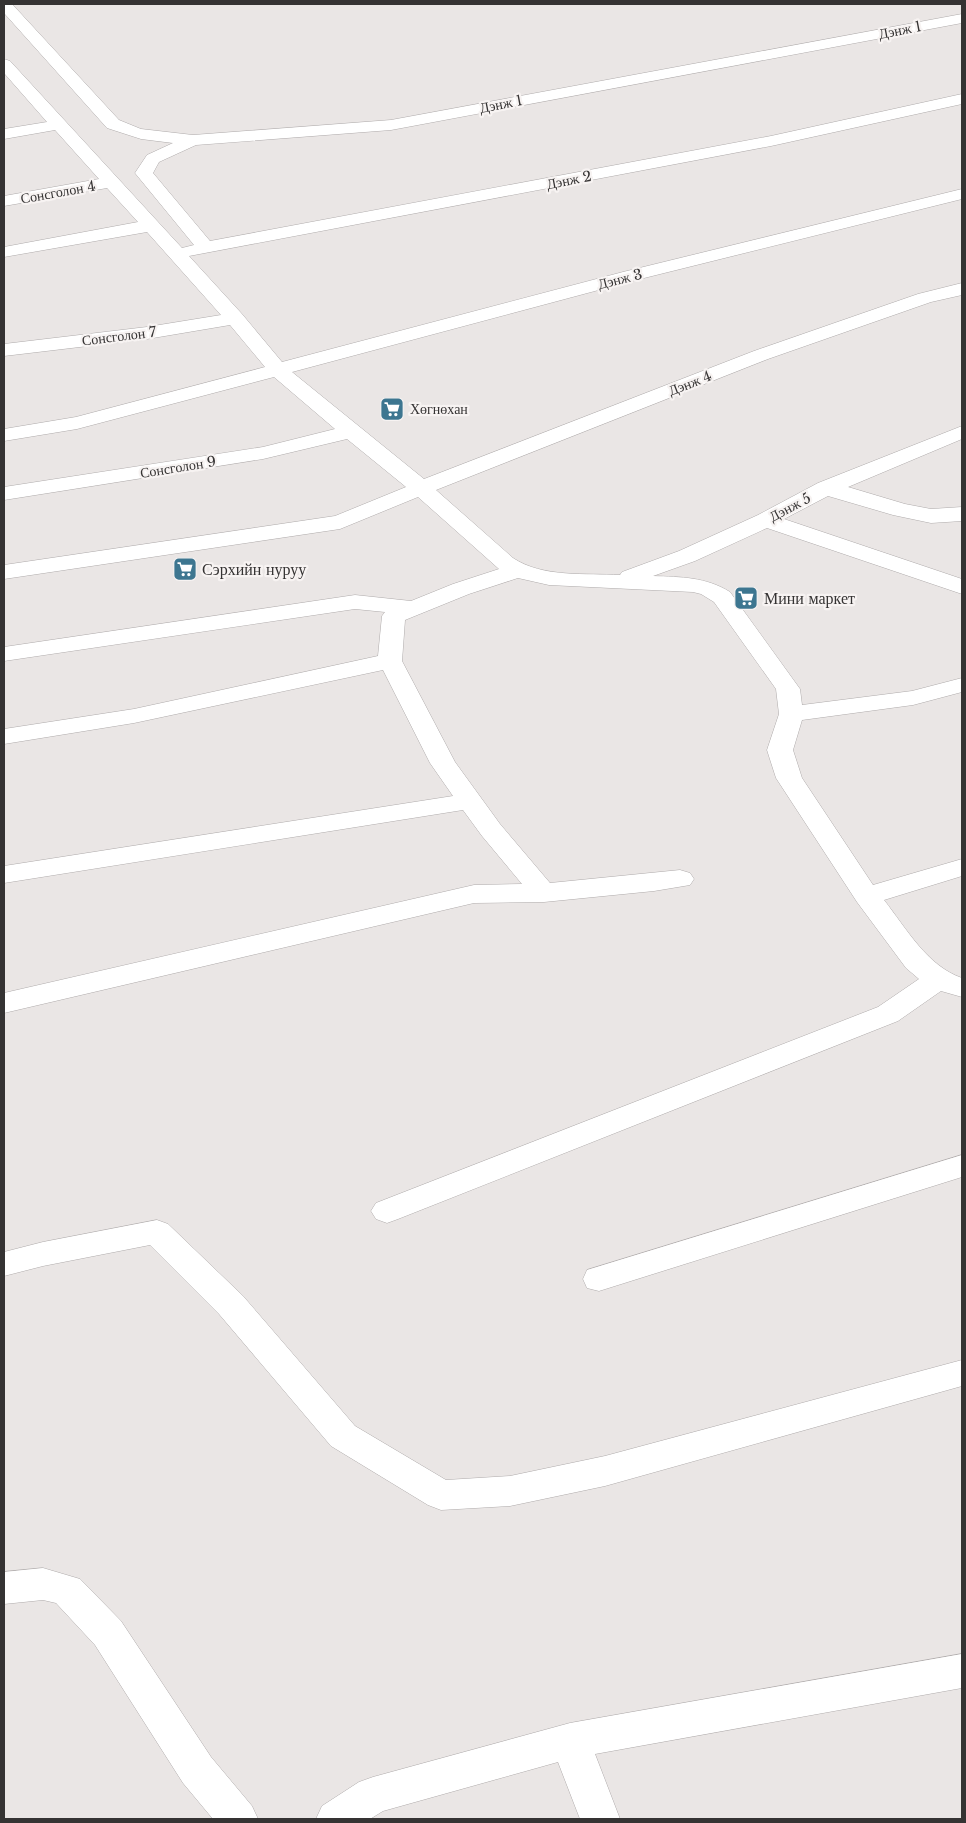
<svg xmlns="http://www.w3.org/2000/svg" width="966" height="1823" viewBox="0 0 966 1823" font-family="'Libre Baskerville',serif">
	<style>
		.lines { fill: none; stroke-linecap: round; stroke-linejoin: round }
		.minor-casing { stroke: #afabab; stroke-width: 1 }
		.minor { fill: #fff; fill-rule: evenodd }
		.labels { text-anchor: middle; stroke-width: 4.5; stroke-linejoin: round; paint-order: stroke }
		.far-street-label { font-size: 14px; fill: #353333; stroke: #f7f3f2 }
		.far-poi-label { font-size: 14px; fill: #353333; stroke: #f7f3f2; text-anchor: start }
		.poi-label { font-size: 16px; fill: #353333; stroke: #f7f3f2; text-anchor: start }
	</style>
	<rect width="100%" height="100%" fill="#eae6e5"/>
	<g class="lines">
		<g class="minor-casing">
			<g id="minor">
				<path d="M4,4H12L119,120L141,129L193,135L391,120L962,14V23L391,130L196,145L159,162L153,173L210,241L771,136L962,94V104L771,146L189,256L242,314L282,362L623,272L962,189V199L636,280L292,372L424,479L754,351L918,294L962,283V295L931,302L768,359L436,490L513,558C543,578 586,573 620,575L622,572L679,551L758,515L818,483L962,426V439L848,487L905,504L931,509L962,507V521L931,523L893,515L828,496L784,519L962,579V594L767,528L695,561L653,576C681,577 706,577 730,592L800,689L802,705L912,691L962,678V692L913,705L802,720L793,750L802,778L873,885L962,859V876L884,900C906,928 927,966 962,978V997L941,991L898,1021L398,1219L387,1223L376,1219L371,1211L376,1203L878,1007L919,979L906,968L857,902L776,778L767,750L779,714L776,689L714,602L701,594L693,592L549,585L518,578L469,594L405,620L402,661L455,762L500,824L550,883L680,870L690,873L694,879L690,885L654,891L544,902L474,903L4,1013V993L474,885L522,884L482,836L463,810L4,883V866L453,796L430,763L383,670L134,723L4,744V729L134,709L378,656L382,616L385,612L355,609L4,661V647L355,595L411,601L453,584L499,569L418,497L340,529L4,579V565L335,516L406,487L347,439L263,459L4,500V487L263,447L335,429L274,377L77,429L4,441V429L76,417L265,367L230,325L147,339L4,356V344L147,327L221,315L147,232L4,257V247L138,222L107,188L4,206V196L99,179L55,130L4,139V129L47,122L4,73V59L10,61L182,248L194,245L135,173L147,155L173,143L141,139L107,128L4,13Z"/>
				<path d="M962,1155V1177L599,1291L587,1288L583,1279L587,1270Z"/>
				<path d="M157,1220L168,1224L243,1296L355,1426L446,1480L510,1476L605,1456L962,1360V1386L605,1486L510,1506L441,1510L428,1505L331,1446L219,1314L150,1245L43,1266L4,1276V1252L43,1242Z"/>
				<path d="M43,1568L80,1579L121,1621L211,1757L252,1806L258,1819H213L183,1783L95,1645L56,1603L43,1600L4,1604V1572Z"/>
				<path d="M962,1654V1688L595,1754L620,1819H580L558,1762L383,1811L370,1819H316L322,1806L359,1782L373,1777L570,1723Z"/>
			</g>
		</g>
		<use href="#minor" class="minor"/>
	</g>
	<defs>
		<g id="supermarket-square" transform="scale(1.25)"><rect x="-9" y="-9" width="18" height="18" rx="4" fill="#3d7690" stroke="#f7f3f2"/><path d="M-6-5.5h2.5l.6 2H6L4.5 2H-2.5L-4.4-4H-6ZM-1.5 3.2a1.3 1.3 0 1 0 .1 0ZM3 3.2a1.3 1.3 0 1 0 .1 0Z" fill="#fff"/></g>
	</defs>
	<g fill-rule="evenodd">
		<use href="#supermarket-square" x="392" y="409"/>
		<use href="#supermarket-square" x="185" y="569"/>
		<use href="#supermarket-square" x="746" y="598"/>
	</g>
	<g class="labels">
		<g class="far-street-label">
			<text transform="translate(900 30) rotate(-11)" y="5">Дэнж 1</text>
			<text transform="translate(501 104) rotate(-11)" y="5">Дэнж 1</text>
			<text transform="translate(569 180) rotate(-11)" y="5">Дэнж 2</text>
			<text transform="translate(58 192) rotate(-10)" y="5">Сонсголон 4</text>
			<text transform="translate(620 279) rotate(-14)" y="5">Дэнж 3</text>
			<text transform="translate(119 336) rotate(-7)" y="5">Сонсголон 7</text>
			<text transform="translate(690 383) rotate(-21)" y="5">Дэнж 4</text>
			<text transform="translate(178 467) rotate(-9)" y="5">Сонсголон 9</text>
			<text transform="translate(790 507) rotate(-28)" y="5">Дэнж 5</text>
		</g>
		<g class="far-poi-label">
			<text x="410" y="414">Хөгнөхан</text>
		</g>
		<g class="poi-label">
			<text x="202" y="575">Сэрхийн нуруу</text>
			<text x="764" y="604">Мини маркет</text>
		</g>
	</g>
	<rect width="966" height="1823" fill="none" stroke="#353333" stroke-width="10"/>
</svg>
